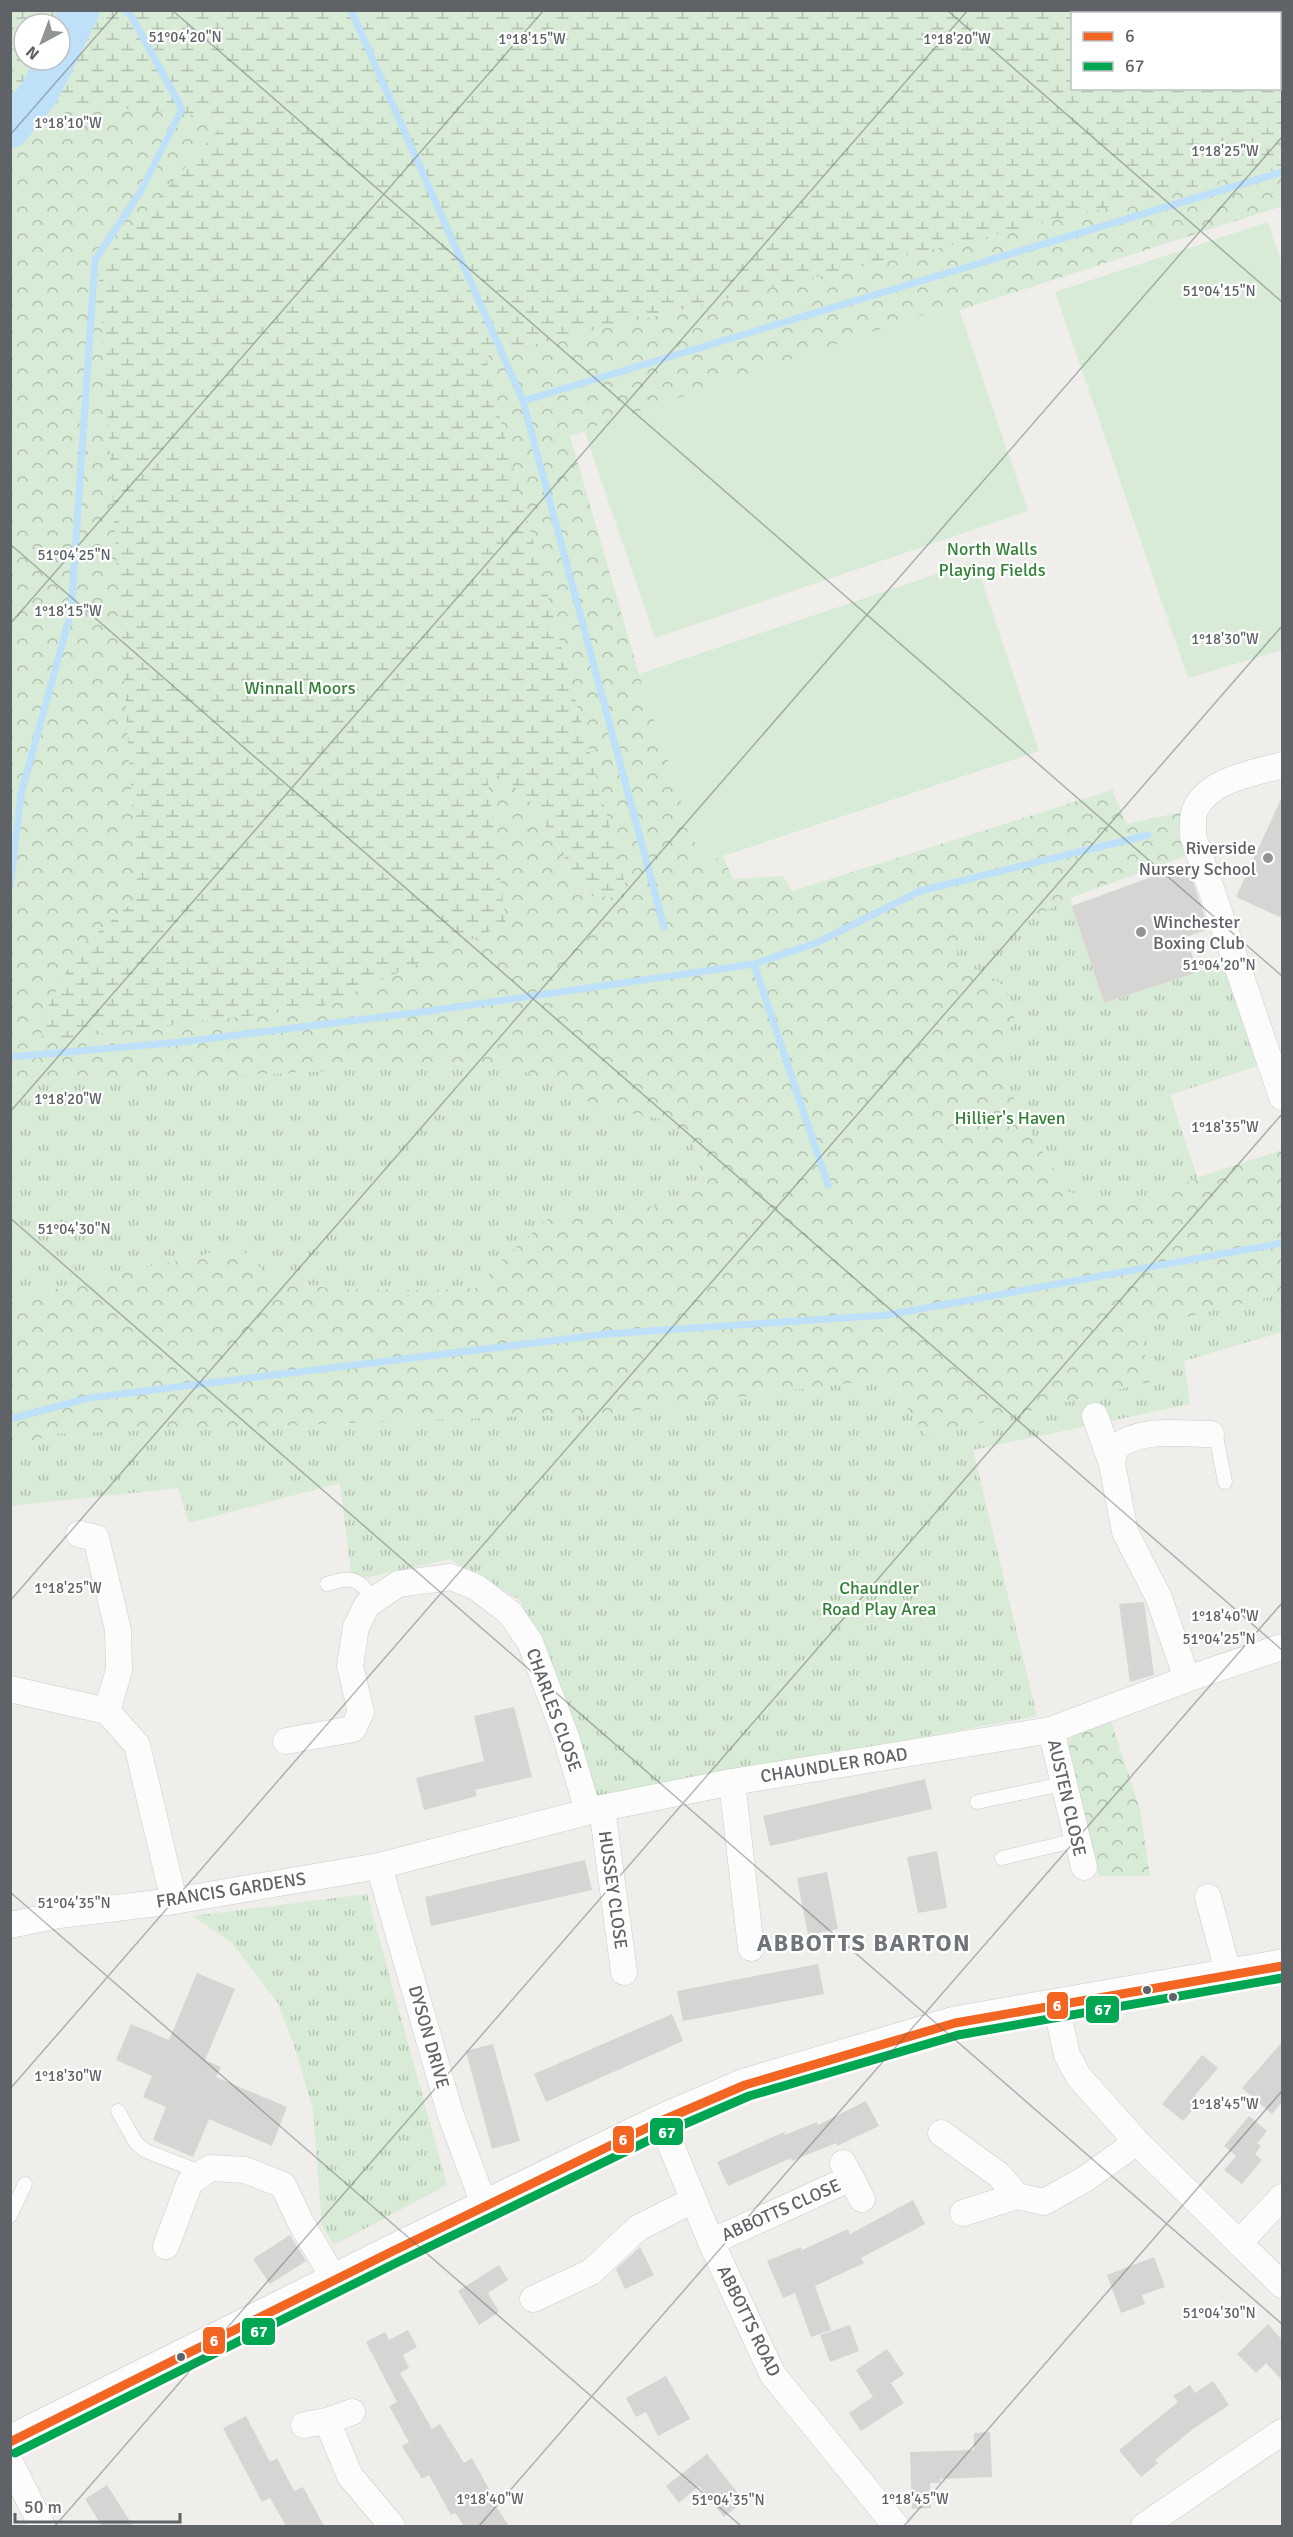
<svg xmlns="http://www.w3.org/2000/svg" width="1293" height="2537" viewBox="0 0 1293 2537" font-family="Signika,sans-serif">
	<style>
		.grass { fill: url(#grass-tufts) }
		.forest { fill: url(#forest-crowns) }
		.wetland { fill: url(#wetland-marsh); fill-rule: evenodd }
		.garden { fill: #d8ebd6 }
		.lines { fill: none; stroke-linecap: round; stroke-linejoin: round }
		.stream { stroke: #bfe0f9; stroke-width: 7 }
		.river { stroke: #bfe0f9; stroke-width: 39 }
		.building { fill: #d6d5d3 }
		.service-casing { stroke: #cbcccc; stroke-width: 15 }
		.minor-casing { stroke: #cbcccc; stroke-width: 27 }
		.secondary-casing { stroke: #cacacb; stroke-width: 34 }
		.service { stroke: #fdfcfc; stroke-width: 14 }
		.minor { stroke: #fdfcfc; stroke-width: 26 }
		.secondary { stroke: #fdfcfc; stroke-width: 33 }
		.bus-1-casing { stroke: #fff; stroke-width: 14 }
		.bus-2-casing { stroke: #fff; stroke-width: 14 }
		.bus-1 { stroke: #f26522; stroke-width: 9 }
		.bus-2 { stroke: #00a651; stroke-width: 9 }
		.ticks { fill: none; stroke: #5f6368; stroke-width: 1.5; stroke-opacity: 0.45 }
		.poi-dot { fill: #919496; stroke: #fff; stroke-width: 2 }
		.bus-dot { fill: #5f6368; stroke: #fff; stroke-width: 2 }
		.labels { text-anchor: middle; stroke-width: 4.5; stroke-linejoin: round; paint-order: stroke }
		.park-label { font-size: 18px; fill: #348238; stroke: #fff }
		.poi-label { font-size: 18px; fill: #5f6368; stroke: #fff; text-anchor: end }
		.street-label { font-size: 18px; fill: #5f6368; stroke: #fff }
		.district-label { font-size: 24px; font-weight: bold; letter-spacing: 1.5px; fill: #70757a; stroke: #fff }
		.ticks-label { font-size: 15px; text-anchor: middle; fill: #5f6368; stroke: #fff; stroke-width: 4.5; stroke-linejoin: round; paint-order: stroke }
		.line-badge { stroke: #fff; stroke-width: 2 }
		.badge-label { font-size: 16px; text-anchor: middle; font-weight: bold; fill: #fff }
	</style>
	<defs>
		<pattern id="grass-tufts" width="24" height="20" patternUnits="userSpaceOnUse" patternTransform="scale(1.5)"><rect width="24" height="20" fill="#d8ebd6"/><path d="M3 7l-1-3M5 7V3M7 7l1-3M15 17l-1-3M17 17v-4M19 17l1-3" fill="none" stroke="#b2c2b1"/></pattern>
		<pattern id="forest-crowns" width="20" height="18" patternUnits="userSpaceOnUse" patternTransform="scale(1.5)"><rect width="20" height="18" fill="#d8ebd6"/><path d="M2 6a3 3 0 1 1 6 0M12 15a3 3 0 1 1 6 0" fill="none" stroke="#b2c2b1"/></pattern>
		<pattern id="wetland-marsh" width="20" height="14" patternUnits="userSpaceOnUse" patternTransform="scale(1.5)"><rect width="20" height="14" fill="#d8ebd6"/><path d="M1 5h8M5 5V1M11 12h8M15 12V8" fill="none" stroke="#b2c2b1"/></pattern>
	</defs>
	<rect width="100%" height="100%" fill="#efeeea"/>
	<g class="grass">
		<path d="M1053,845L1104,1003L1229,961L1263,1064L1170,1095L1213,1225L911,1293L785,906Z"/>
		<path d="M474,1061L526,1072L567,1093L613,1111L664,1119L692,1140L702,1175L669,1205L548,1219L503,1259L476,1288L423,1290L333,1289L270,1278L239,1247L138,1269L11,1300L10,1082L69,1076L132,1080L414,1067Z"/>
		<path d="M1282,1258V1332L1184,1361L1190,1404L973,1450L1037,1716L593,1798L520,1600L450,1559L352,1581L340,1483L189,1523L178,1488L11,1506V1420Z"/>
		<path d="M367,1894L447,2185L334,2245L322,2226L313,2110L296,2051L278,2003L232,1943L193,1916Z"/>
	</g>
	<g class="forest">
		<path d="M50,102L230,118L99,266L138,899L79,948L487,775L503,776L530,800L586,895L486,356L1282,166V206L570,436L639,674L702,863L723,856L733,879L783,876L792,891L1112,790L1127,824L1181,812L1178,835L1186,856L1070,898L1017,926L956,942L957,962L985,973L1004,986L1016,1009L1004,1054V1079L1037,1143L1068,1191L1090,1201L1132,1203L1159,1196L1199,1177L1282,1150V1294L1141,1328L1150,1382L926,1436L888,1378L617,1413L52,1434L11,1449V1300L138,1269L239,1247L270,1278L333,1289L423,1290L476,1288L503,1259L548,1219L669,1205L702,1175L692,1140L664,1119L613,1111L567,1093L526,1072L474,1061L414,1067L132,1080L69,1076L11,1082V153Z"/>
		<path d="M1111,1721L1140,1809L1150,1876H1099L1066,1746L1076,1730Z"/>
	</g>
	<path class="wetland" d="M11,10L1282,11V166L486,356L494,396L629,898L587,896L530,800L503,776L487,775L506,924L321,1007L42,1041L41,1020L79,948L138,898L98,266L229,118L50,102L11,153ZM1072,14H1280V88H1072ZM24,24H60V60H24Z"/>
	<g class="garden">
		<path d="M1268,222L1282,264V650L1188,678L1055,292Z"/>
		<path d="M957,303L1028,511L655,638L584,430Z"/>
		<path d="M975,561L1039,751L702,863L639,674Z"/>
	</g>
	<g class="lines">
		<g class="stream">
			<path d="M351,10L523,401"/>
			<path d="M10,887L21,794L71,612L95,260L141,191L182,109L132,17L125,10"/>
			<path d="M664,927L523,401L1282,172"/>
			<path d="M754,964L828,1185"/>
			<path d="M10,1057L181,1042L429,1011L754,964L816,943L920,891L1148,835"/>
			<path d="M10,1419L89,1398L606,1334L887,1315L1282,1243"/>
		</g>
		<g class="river">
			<path d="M60,51L80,10"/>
			<path d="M10,129L39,93L56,60"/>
		</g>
	</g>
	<g class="building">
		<path d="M1282,797V918L1236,897Z"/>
		<path d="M1187,864L1209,929L1186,937L1198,972L1104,1003L1072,906Z"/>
		<path d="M1144,1602L1154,1675L1130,1682L1119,1604Z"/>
		<path d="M514,1707L532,1777L475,1790L477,1796L424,1810L416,1778L484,1761L474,1716Z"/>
		<path d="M925,1779L932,1809L770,1846L763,1816Z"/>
		<path d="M937,1851L947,1908L918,1913L907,1857Z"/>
		<path d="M585,1860L592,1890L431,1926L425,1897Z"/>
		<path d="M827,1872L838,1929L808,1935L797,1878Z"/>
		<path d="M818,1964L824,1994L683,2021L677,1991Z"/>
		<path d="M197,1973L235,1989L205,2060L221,2067L216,2077L287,2107L272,2146L209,2119L193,2157L153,2140L166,2107L143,2097L152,2076L116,2060L131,2024L169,2040Z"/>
		<path d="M672,2014L683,2041L546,2102L534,2074Z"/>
		<path d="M1282,2042V2102L1272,2114L1242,2088Z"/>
		<path d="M493,2044L520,2141L492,2149L466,2051Z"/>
		<path d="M1202,2055L1218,2068L1195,2095L1201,2100L1183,2121L1162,2104Z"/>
		<path d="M866,2101L879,2126L837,2146L836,2143L792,2161L791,2158L728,2186L717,2162L784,2132L785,2135L817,2122L818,2125Z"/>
		<path d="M1249,2116L1267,2131L1257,2143L1261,2146L1255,2154L1262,2160L1242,2184L1224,2170L1236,2156L1224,2146Z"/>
		<path d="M913,2200L925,2224L861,2258L864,2263L815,2286L831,2330L811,2337L795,2293L783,2298L767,2261L801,2247L802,2250L848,2229L850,2234Z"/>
		<path d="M290,2235L306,2261L270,2284L253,2259Z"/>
		<path d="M640,2247L654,2275L625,2289L616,2269Z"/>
		<path d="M1154,2257L1165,2287L1142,2295L1145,2304L1121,2313L1107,2275Z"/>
		<path d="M499,2265L508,2280L488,2293L499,2312L479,2325L458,2291Z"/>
		<path d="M1268,2324L1282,2340V2380L1266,2363L1256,2373L1237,2354Z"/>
		<path d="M850,2325L859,2351L830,2362L820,2335Z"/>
		<path d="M408,2330L417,2347L403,2355L409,2368L400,2373L432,2429L440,2424L464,2463L472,2458L491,2493L488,2494L509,2526H464L455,2513L451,2515L429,2475L422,2479L402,2446L409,2442L389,2406L397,2402L366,2342L385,2332L389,2340Z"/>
		<path d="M887,2349L904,2374L891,2383L904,2403L861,2431L849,2413L873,2397L856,2370Z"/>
		<path d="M666,2376L690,2419L658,2436L646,2412L636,2417L626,2398Z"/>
		<path d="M1213,2381L1229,2405L1193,2429L1155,2460L1158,2463L1141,2477L1119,2450L1178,2402L1173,2396L1190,2385L1195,2393Z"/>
		<path d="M246,2416L270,2462L277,2458L294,2491L303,2487L324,2526H286L270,2498L262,2502L223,2428Z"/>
		<path d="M990,2432L992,2477L940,2479L941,2483H930L931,2508L912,2509L910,2452L974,2450V2433Z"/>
		<path d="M707,2454L744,2501L724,2517L699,2486L679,2503L666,2486Z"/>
		<path d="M107,2485L133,2526H102L85,2499Z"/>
	</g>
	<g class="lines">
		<g class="service-casing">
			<g id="service">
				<path d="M1211,1434L1217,1441L1225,1482"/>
				<path d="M327,1584C353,1576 358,1578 374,1600"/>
				<path d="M977,1802L1063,1784"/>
				<path d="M1002,1858L1077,1840"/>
				<path d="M118,2111L136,2143L146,2151L200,2172"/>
				<path d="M10,2216L25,2184"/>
			</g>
		</g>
		<g class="minor-casing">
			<g id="minor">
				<path d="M1282,765C1255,773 1210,779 1196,808C1192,815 1193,828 1193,836L1282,1097"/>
				<path d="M1095,1416L1112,1464L1125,1532L1159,1598L1187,1679"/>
				<path d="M1112,1464L1115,1448C1141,1427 1179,1434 1211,1434"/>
				<path d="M79,1534L96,1538L118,1630L119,1670L107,1711"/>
				<path d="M10,1689L107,1711L137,1745L174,1901"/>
				<path d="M1051,1730L1084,1867"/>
				<path d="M286,1741L353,1729L361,1712L350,1666L356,1627L367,1605L398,1584L451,1577L476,1587L510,1613L530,1642L566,1737L588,1811"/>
				<path d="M732,1782L751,1948"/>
				<path d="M602,1808L624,1972"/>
				<path d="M379,1866L451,2116L485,2207"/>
				<path d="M1208,1897L1229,1976"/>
				<path d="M10,1925L59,1915L174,1901L379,1866L602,1808L732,1782L1051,1730L1187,1679L1282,1647"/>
				<path d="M1056,2005L1067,2055L1079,2077L1137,2142L1282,2285"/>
				<path d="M661,2121L711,2242L773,2375L896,2526"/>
				<path d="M941,2133L999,2175L1017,2196"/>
				<path d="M843,2163L862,2199"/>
				<path d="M963,2213L1017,2196L1044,2202L1085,2179L1137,2142"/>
				<path d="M711,2242L851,2178"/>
				<path d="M1239,2243L1282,2197"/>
				<path d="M166,2246L190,2182L210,2168L245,2170L283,2185L301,2223L336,2282"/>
				<path d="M533,2299L591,2272L638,2228L693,2200"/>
				<path d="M327,2421L350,2476L392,2526"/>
				<path d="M304,2425L327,2421L352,2412"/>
				<path d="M10,2462L42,2526"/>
				<path d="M1144,2526L1282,2432"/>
			</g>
		</g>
		<g class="secondary-casing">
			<path id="secondary" d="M10,2442L393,2251L661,2121L745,2085L955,2023L1282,1966"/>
		</g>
		<use href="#service" class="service"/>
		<use href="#minor" class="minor"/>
		<use href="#secondary" class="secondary"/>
		<g class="bus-1-casing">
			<path id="bus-1" d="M10,2442L393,2251L661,2121L745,2085L955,2023L1282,1966"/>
		</g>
		<g class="bus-2-casing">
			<path id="bus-2" d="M15,2453L398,2262L666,2132L749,2096L958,2035L1282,1978"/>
		</g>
		<use href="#bus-1" class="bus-1"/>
		<use href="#bus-2" class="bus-2"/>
	</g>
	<path class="ticks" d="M172,10L1282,976M947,10L1282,302M10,135L119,10M10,544L1282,1650M10,624L544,10M10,1112L968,10M10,1218L1282,2324M10,1601L1282,137M10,1892L741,2526M10,2089L1282,626M55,2526L1282,1114M479,2526L1282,1603M904,2526L1282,2091"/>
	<g class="poi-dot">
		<circle cx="1268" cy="858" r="6"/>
		<circle cx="1141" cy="932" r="6"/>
	</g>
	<g class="bus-dot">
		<circle cx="1147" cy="1990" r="5"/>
		<circle cx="1173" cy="1997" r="5"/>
		<circle cx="181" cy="2357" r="5"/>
	</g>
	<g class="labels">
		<g class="park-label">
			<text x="992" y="555">North Walls<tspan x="992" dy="21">Playing Fields</tspan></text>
			<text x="300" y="694">Winnall Moors</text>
			<text x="1010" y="1124">Hillier's Haven</text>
			<text x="879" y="1594">Chaundler<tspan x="879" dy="21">Road Play Area</tspan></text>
		</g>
		<g class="poi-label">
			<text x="1256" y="854">Riverside<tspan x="1256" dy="21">Nursery School</tspan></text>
			<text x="1153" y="928" text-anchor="start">Winchester<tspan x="1153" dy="21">Boxing Club</tspan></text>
		</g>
		<g class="street-label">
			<text transform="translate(554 1710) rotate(70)" y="6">CHARLES CLOSE</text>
			<text transform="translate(834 1765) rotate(-9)" y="6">CHAUNDLER ROAD</text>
			<text transform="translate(1067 1798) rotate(77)" y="6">AUSTEN CLOSE</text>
			<text transform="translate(231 1890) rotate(-9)" y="6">FRANCIS GARDENS</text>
			<text transform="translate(613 1890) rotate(82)" y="6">HUSSEY CLOSE</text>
			<text transform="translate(429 2037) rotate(74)" y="6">DYSON DRIVE</text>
			<text transform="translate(781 2210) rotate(-24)" y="6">ABBOTTS CLOSE</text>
			<text transform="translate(749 2321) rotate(64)" y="6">ABBOTTS ROAD</text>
		</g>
		<g class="district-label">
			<text x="864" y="1951">ABBOTTS BARTON</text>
		</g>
	</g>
	<g class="ticks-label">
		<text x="185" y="42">51°04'20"N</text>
		<text x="532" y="44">1°18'15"W</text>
		<text x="957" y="44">1°18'20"W</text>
		<text x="68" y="128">1°18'10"W</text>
		<text x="1225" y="156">1°18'25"W</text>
		<text x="1219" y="296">51°04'15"N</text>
		<text x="74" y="560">51°04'25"N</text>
		<text x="68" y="616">1°18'15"W</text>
		<text x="1225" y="644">1°18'30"W</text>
		<text x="1219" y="970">51°04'20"N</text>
		<text x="68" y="1104">1°18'20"W</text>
		<text x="1225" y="1132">1°18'35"W</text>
		<text x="74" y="1234">51°04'30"N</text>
		<text x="68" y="1593">1°18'25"W</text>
		<text x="1225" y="1621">1°18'40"W</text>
		<text x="1219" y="1644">51°04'25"N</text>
		<text x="74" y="1908">51°04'35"N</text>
		<text x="68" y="2081">1°18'30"W</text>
		<text x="1225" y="2109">1°18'45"W</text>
		<text x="1219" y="2318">51°04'30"N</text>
		<text x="490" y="2504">1°18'40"W</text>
		<text x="915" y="2504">1°18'45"W</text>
		<text x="728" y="2505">51°04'35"N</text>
	</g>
	<g class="line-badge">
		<rect x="1046" y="1991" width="23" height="29" rx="6" fill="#f26522"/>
		<rect x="1085" y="1995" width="35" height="29" rx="6" fill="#00a651"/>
		<rect x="649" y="2117" width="35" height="29" rx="6" fill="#00a651"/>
		<rect x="612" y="2125" width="23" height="29" rx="6" fill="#f26522"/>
		<rect x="241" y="2317" width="35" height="29" rx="6" fill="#00a651"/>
		<rect x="202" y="2326" width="24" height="29" rx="6" fill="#f26522"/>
	</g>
	<g class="badge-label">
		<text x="1057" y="2011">6</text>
		<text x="1103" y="2015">67</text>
		<text x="667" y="2138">67</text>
		<text x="623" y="2145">6</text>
		<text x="259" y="2337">67</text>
		<text x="214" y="2346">6</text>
	</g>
	<rect width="1293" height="2537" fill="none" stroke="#5f6368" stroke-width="24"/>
	<rect x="1071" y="12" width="210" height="78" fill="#ffffff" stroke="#bfc1c3" stroke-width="1.5"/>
	<rect x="1083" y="32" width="30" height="9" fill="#f26522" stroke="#bfc1c3" stroke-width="1.5"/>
	<text x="1125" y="42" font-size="18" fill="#5f6368">6</text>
	<rect x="1083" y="62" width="30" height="9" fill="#00a651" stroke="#bfc1c3" stroke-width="1.5"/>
	<text x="1125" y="72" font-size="18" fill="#5f6368">67</text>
	<g transform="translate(42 42) rotate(221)"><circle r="28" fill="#ffffff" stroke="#bfc1c3" stroke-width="1.5"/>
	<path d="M0-4.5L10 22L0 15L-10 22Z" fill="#919496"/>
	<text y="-9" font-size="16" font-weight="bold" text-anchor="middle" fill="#5f6368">N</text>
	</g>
	<path d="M15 2513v9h165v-9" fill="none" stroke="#5f6368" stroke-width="3"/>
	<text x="24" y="2513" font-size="18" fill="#5f6368" stroke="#ffffff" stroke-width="4.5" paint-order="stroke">50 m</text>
</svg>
